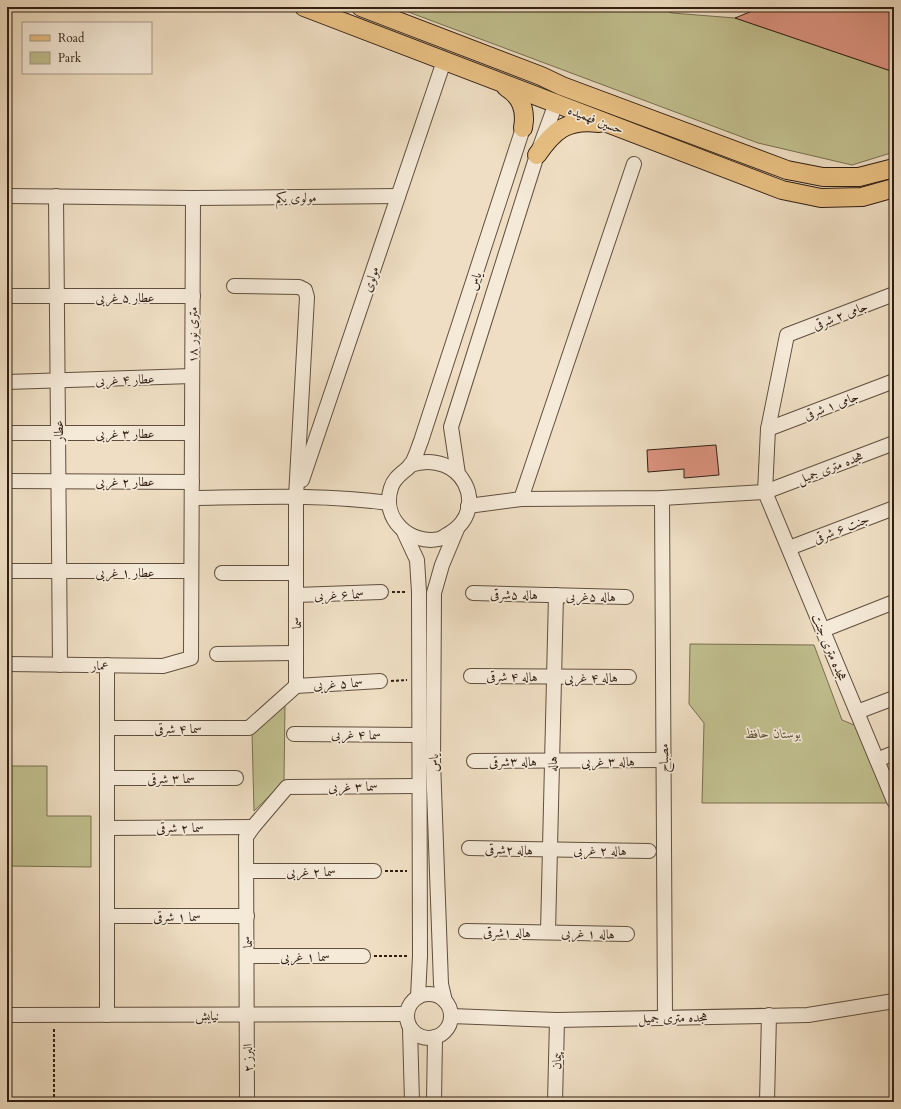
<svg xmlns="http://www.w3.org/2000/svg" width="901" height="1109" viewBox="0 0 901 1109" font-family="Cardo,Amiri,serif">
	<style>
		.green { fill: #c1bf8e; stroke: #786f50 }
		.building { fill: #dd9481; stroke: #301f13 }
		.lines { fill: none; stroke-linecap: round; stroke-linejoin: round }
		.minor-casing { stroke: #604f3f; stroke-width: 16 }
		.major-casing { stroke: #301f13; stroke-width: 20 }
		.path { stroke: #301f13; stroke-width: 2; stroke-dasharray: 3 2; stroke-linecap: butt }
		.minor { stroke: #f5ead8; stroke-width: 14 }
		.major { stroke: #e8bf82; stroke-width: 18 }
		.labels { text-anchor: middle; stroke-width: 3.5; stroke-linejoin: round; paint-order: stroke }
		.street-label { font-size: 13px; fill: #301f13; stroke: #f5ead8 }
		.park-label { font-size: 13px; font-style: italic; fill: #5c4f38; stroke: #f5ead8 }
	</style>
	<rect width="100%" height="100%" fill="#efdec3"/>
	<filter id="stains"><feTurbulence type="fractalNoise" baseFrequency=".005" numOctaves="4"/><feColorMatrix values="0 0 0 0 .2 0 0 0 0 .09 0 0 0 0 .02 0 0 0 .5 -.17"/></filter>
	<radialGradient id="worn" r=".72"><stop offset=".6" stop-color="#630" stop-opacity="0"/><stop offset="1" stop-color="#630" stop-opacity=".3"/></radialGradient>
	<g class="green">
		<path d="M395,7H655L672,13L735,18L894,72V152L852,165L758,143Z"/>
		<path d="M690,644L814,645L842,720L859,727L889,803H702L704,723L689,704Z"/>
		<path d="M285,703L284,782L254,811L252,732Z"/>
		<path d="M7,766H47V816H91V867L7,866Z"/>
	</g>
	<g class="building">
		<path d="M762,7H894V72L735,18Z"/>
		<path d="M716,445L719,475L684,478V469L648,472L647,450Z"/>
	</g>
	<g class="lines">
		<g class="minor-casing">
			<g id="minor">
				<path d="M7,196L193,198L398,196"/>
				<path d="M56,196L60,665"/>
				<path d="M894,294L787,335L768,429L765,492L894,801"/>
				<path d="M7,296H193"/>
				<path d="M7,382L192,376"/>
				<path d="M768,429L894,381"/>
				<path d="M7,433H192"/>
				<path d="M410,465C463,448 490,509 450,533C446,535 443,538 439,539C410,545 381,519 391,488C394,477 403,473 410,466C415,460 418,448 421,441L526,119"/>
				<path d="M458,474L451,427L537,155L556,103"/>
				<path d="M302,480L444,61"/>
				<path d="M7,481L192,482"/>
				<path d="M192,498C257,497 324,494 389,503"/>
				<path d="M662,498L665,1017"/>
				<path d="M521,499L634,164"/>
				<path d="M468,506L521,499L662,498L765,492L894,443"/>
				<path d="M404,532L417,560L419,592L420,956L418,997"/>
				<path d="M789,548L894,508"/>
				<path d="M7,571H191"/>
				<path d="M222,573H296"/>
				<path d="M473,593L626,597"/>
				<path d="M296,595L381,592"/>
				<path d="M823,630L894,602"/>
				<path d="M217,654L296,653"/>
				<path d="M7,664L163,666L191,658L193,198"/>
				<path d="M107,665V1015"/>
				<path d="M471,676L629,677"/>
				<path d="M296,686L380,681"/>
				<path d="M857,712L894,698"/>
				<path d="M107,728H249L296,686V497L307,297L305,290L299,287L234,286"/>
				<path d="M294,734L418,735"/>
				<path d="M877,760L894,753"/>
				<path d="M474,761L663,760"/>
				<path d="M107,778H236"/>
				<path d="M107,828L253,827"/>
				<path d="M469,848L649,851"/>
				<path d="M247,871H374"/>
				<path d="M107,916H247"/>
				<path d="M466,931L627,934"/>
				<path d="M548,932L556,595"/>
				<path d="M247,956H363"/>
				<circle cx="429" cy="1016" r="22"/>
				<path d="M445,1001L441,984L433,761L434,593L442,565L457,529"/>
				<path d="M7,1015L407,1014"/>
				<path d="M451,1016L557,1020L808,1015L894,1001"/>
				<path d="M410,1028L412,1102"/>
				<path d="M247,1102L246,837L253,827L287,787L418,786"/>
				<path d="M434,1102L435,1037"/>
				<path d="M555,1102L557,1020"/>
				<path d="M767,1102L769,1015"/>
			</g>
		</g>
		<g class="major-casing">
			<g id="major">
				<path d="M304,7L782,190L821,198L862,197L894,188"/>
				<path d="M361,7L541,76L562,86L787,170L823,177H859L894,168"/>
				<path d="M506,87C522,97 526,111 523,128"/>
				<path d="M537,155C554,130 567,119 599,123"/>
			</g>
		</g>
		<g class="path">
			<path d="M392,592H406"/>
			<path d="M391,681L407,680"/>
			<path d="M385,871H407"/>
			<path d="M374,956H408"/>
			<path d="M54,1102V1027"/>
		</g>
		<use href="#minor" class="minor"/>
		<use href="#major" class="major"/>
	</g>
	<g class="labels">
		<g class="street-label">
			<text transform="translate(596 119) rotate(21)" y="5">حسین فهمیده</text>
			<text transform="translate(296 197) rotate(-1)" y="5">مولوی یکم</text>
			<text transform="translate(370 279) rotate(-71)" y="5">مولوی</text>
			<text transform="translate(474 281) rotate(-72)" y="5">یاس</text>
			<text x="125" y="302">عطار ۵ غربی</text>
			<text transform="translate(840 315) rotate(-21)" y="5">جامی ۲ شرقی</text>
			<text transform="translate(192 335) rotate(-90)" y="5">۱۸ متری نور</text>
			<text transform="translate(125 379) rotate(-2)" y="5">عطار ۴ غربی</text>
			<text transform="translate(831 405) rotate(-21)" y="5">جامی ۱ شرقی</text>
			<text transform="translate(58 431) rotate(-91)" y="5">عطار</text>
			<text x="125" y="438">عطار ۳ غربی</text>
			<text transform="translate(830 467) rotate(-21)" y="5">هجده متری جمیل</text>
			<text x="125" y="486">عطار ۲ غربی</text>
			<text transform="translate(841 528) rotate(-21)" y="5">جنت ۶ شرقی</text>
			<text x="125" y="577">عطار ۱ غربی</text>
			<text transform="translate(339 594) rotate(-2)" y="5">سما ۶ غربی</text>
			<text transform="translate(514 594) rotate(1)" y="5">هاله ۵شرقی</text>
			<text transform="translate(591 596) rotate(1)" y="5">هاله ۵غربی</text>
			<text transform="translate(296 623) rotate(-90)" y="5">سما</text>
			<text transform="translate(830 647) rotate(67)" y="5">هجده متری جنت</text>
			<text transform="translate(100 665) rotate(1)" y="5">عمار</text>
			<text transform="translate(512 676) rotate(1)" y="5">هاله ۴ شرقی</text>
			<text x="591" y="682">هاله ۴ غربی</text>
			<text transform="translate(338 683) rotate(-3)" y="5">سما ۵ غربی</text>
			<text x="178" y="733">سما ۴ شرقی</text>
			<text transform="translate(356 734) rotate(1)" y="5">سما ۴ غربی</text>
			<text transform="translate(663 758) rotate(-90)" y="5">مصباح</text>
			<text x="513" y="766">هاله ۳شرقی</text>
			<text x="608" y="766">هاله ۳ غربی</text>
			<text transform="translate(433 763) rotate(-91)" y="5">یاس</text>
			<text transform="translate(552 764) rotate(-89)" y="5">هاله</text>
			<text x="171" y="783">سما ۳ شرقی</text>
			<text transform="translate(353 786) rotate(-1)" y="5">سما ۳ غربی</text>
			<text x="180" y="832">سما ۲ شرقی</text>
			<text transform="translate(509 849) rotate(2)" y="5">هاله ۲شرقی</text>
			<text transform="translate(600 850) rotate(1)" y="5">هاله ۲ غربی</text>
			<text x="311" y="876">سما ۲ غربی</text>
			<text x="177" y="921">سما ۱ شرقی</text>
			<text transform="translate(507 932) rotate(1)" y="5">هاله ۱شرقی</text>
			<text transform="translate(588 933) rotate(2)" y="5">هاله ۱ غربی</text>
			<text transform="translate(247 942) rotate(-90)" y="5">سما</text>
			<text x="305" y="961">سما ۱ غربی</text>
			<text x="207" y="1020">نیایش</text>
			<text transform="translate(673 1017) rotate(-1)" y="5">هجده متری جمیل</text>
			<text transform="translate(247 1058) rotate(-90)" y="5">البرز ۲</text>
			<text transform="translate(556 1061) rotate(-89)" y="5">پیمان</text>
		</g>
		<g class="park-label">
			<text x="773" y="738">بوستان حافظ</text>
		</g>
	</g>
	<rect width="901" height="1109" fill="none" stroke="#efdec3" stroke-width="24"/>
	<rect x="8" y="8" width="885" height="1093" fill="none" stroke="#301f13" stroke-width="2"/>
	<rect x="12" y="12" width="877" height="1085" fill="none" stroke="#301f13"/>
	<rect x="22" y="22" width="130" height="52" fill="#f5ead8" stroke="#a69989"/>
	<rect x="30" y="35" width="20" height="6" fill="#e8bf82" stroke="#a69989"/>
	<text x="58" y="42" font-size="12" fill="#301f13">Road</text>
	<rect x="30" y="52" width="20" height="12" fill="#c1bf8e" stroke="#a69989"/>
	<text x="58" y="62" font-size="12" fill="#301f13">Park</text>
	<rect width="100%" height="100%" filter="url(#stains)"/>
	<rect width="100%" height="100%" fill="url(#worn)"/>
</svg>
